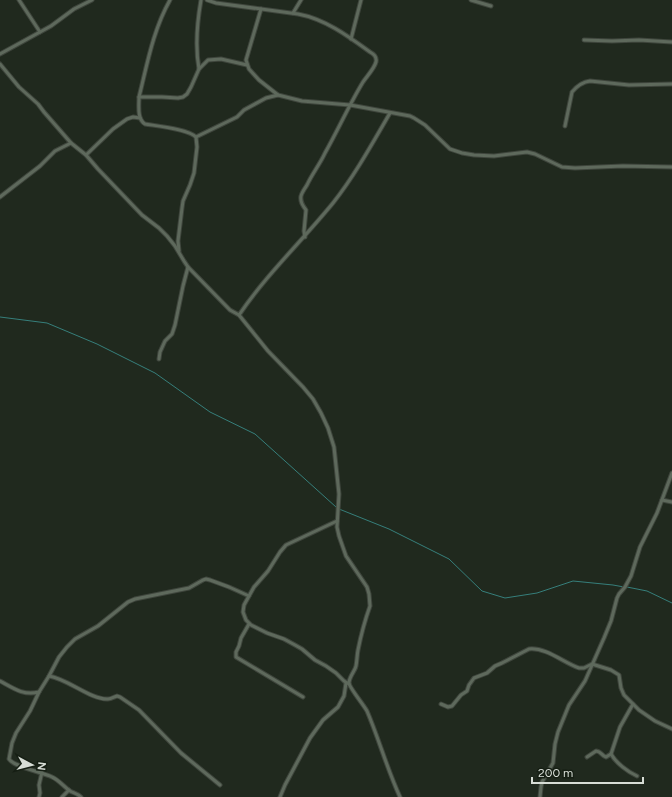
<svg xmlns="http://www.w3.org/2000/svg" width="672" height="797" viewBox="0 0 672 797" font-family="Figtree,sans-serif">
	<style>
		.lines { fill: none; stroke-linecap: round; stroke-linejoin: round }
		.stream { stroke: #367f7b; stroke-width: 1 }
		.street-casing { stroke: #3f463d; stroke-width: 5 }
		.street { stroke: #5e695c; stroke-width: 3 }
	</style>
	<rect width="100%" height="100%" fill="#20291e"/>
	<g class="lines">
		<g class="stream">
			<path d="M0,317L47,323L97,344L155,373L210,412L255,434L336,507"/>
			<path d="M339,509L389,529L449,559L482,591L505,598L537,593L573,581L613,585L624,587"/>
			<path d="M627,587L647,591L672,603"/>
		</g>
		<g class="street-casing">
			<g id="street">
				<path d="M19,0L40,32"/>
				<path d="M170,0C153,30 147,65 139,97C139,106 137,119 145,124C157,126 188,129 196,137L197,147L194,173L190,185L183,201L182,208L178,241L179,251"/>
				<path d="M207,0L216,3L298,14C325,19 348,36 370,52C374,54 377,57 376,62C374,69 367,76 363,82C349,105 338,130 325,153C320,164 312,174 307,185C305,188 302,192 301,196C300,202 303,206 306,210L304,231L305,237"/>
				<path d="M471,0L491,6"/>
				<path d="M261,9L246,60L249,69L259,80L278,95L302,101L350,105L410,116L414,118L425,125L450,149L462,153L474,155L494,156L527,152L535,154L562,167L575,168L623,166L672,167"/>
				<path d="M293,13L301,0"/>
				<path d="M351,39L361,0"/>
				<path d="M584,40L612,41L639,40L672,42"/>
				<path d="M0,54L51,26L74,9L92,0"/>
				<path d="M0,64L19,87L38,104L44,112L71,143L86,155L98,169L142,215L159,228L167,236L175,246L184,261L188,267L230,310L239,315L268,351L303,387L313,399L321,413L328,428L334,447L339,494L337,527L339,536L346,556L367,587L369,594L370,606C365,620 361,635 358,650C357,655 357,661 356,666C355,671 349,677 349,683C349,687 363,704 367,711C379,739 387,769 400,797"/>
				<path d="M199,69C195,47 197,23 201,0"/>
				<path d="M139,97H162L178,98L183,97L187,94L191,87L199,69L208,60L221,59L247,65"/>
				<path d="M565,126L572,92C577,86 582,82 590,81L629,85L672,84"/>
				<path d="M196,137L237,117L244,110L266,98L278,95"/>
				<path d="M86,155L113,129L127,119L133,117L140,118"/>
				<path d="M0,197L40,166L55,151L71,143"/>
				<path d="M239,315C266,275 302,241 333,203C355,175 372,144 390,113"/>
				<path d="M159,359L160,352L165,341L172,334L175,325L183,286L188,267"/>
				<path d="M662,500L672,502"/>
				<path d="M337,521L286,545L280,552L268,571L254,587L244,605L243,612L246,620L251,625L267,633L284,639L295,645L302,649L315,660L326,666L336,673L344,681L349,684"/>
				<path d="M249,624L241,638L239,646L236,652V657L303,697"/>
				<path d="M49,676C68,679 91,700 108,699C111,699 114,697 117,696L120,697L139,710L181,753L220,785"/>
				<path d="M0,681C13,688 23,696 39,692L49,676L59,657L67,647L75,639L98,626L128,602L135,599L189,588L203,580L206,579L210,580L229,587L249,596"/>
				<path d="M39,692L30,711L16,733L12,743L9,759C14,767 42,772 52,777C59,780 64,787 70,791C74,793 78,794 81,797"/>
				<path d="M441,704L448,707L452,706L461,695L467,691L469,685L474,678L487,673L495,666L502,663L529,649C546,647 564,663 579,668H584L592,664L611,670L619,675L621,688L624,695L639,710L655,721L672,729"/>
				<path d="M611,754C616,763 628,772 637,776"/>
				<path d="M587,757L596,751C601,751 602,756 606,757L611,754L620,727L633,704"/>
				<path d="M39,797L40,793L39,785L42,772"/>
				<path d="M62,797L69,790"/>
				<path d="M280,797L285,785L310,738L323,720L338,707L344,696L346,683"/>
				<path d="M540,797L541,787L542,782L553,763L555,744L558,732L569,705L585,681L604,638L611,621L617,598L619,594L625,587L631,576L640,547L657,513L672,473"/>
			</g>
		</g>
		<use href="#street" class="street"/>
	</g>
	<g transform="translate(32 765) rotate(97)" stroke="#161f14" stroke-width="3" paint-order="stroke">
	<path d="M0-3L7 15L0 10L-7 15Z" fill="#d7ddd6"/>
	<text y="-6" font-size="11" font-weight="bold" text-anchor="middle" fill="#d7ddd6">N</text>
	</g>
	<path d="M532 777v6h111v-6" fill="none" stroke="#d7ddd6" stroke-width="2"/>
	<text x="538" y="777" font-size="12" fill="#d7ddd6" stroke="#161f14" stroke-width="3" paint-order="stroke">200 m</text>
</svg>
